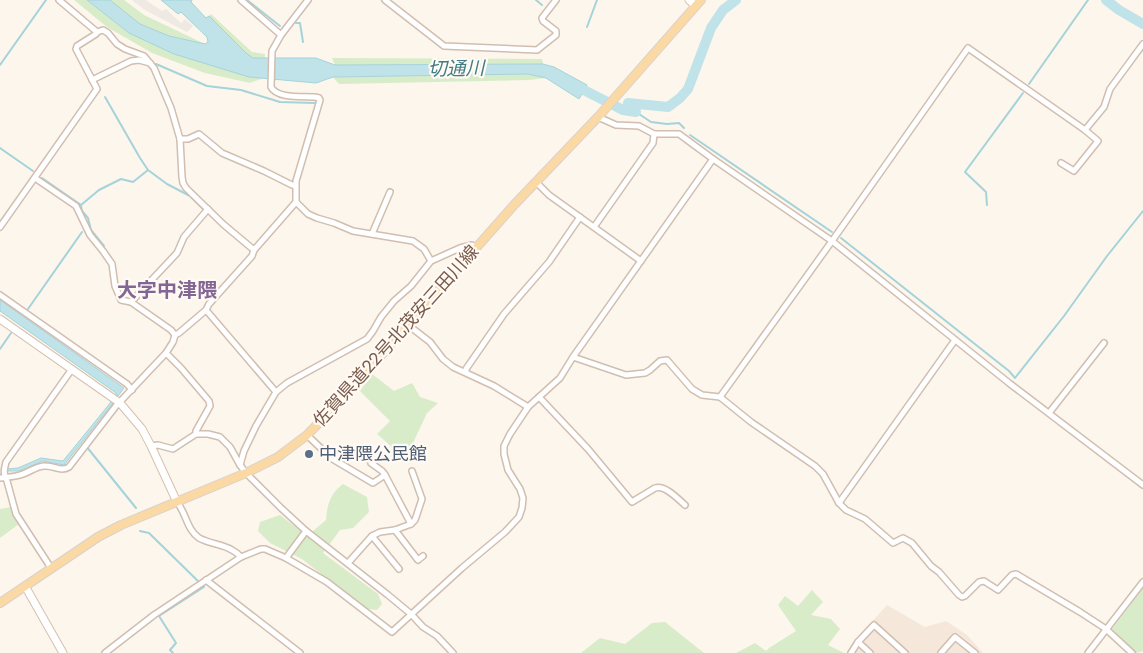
<svg xmlns="http://www.w3.org/2000/svg" width="1143" height="653" viewBox="0 0 1143 653" font-family="Jost,'Noto Sans JP',sans-serif">
	<style>
		.residential { fill: #f5e8da }
		.industrial { fill: #efe9e4 }
		.green { fill: #d8ecc9 }
		.water { fill: #bfe3e8; stroke: #a5d3da }
		.lines { fill: none; stroke-linecap: round; stroke-linejoin: round }
		.stream { stroke: #a5d3da; stroke-width: 2 }
		.river { stroke: #bfe3e8; stroke-width: 10 }
		.street-casing { stroke: #d1beb0; stroke-width: 8 }
		.secondary-casing { stroke: #d6c0b0; stroke-width: 9 }
		.primary-casing { stroke: #dad1cd; stroke-width: 10 }
		.street { stroke: #fff; stroke-width: 5 }
		.secondary { stroke: #fff; stroke-width: 7 }
		.primary { stroke: #fbd9a5; stroke-width: 8 }
		.service-dot { fill: #5c6f8a; stroke: #fffaf3; stroke-width: 2 }
		.labels { text-anchor: middle; stroke-width: 4.5; stroke-linejoin: round; paint-order: stroke }
		.street-label { font-size: 18px; fill: #7a5c4d; stroke: #fffaf3 }
		.service-label { font-size: 18px; fill: #4e5e75; stroke: #fffaf3; text-anchor: start }
		.water-label { font-size: 19px; font-style: italic; fill: #437c86; stroke: #fffaf3 }
		.quarter-label { font-size: 20px; font-weight: bold; fill: #846695; stroke: #fffaf3 }
	</style>
	<rect width="100%" height="100%" fill="#fdf6ec"/>
	<path class="residential" d="M887,605L925,627L946,621L967,635L983,653H849L850,646Z"/>
	<path class="industrial" d="M132,0H146L162,11L166,9L181,23L185,19L193,26L187,32L145,10Z"/>
	<g class="green">
		<path d="M74,0H87L129,33L249,77L264,78L250,83L205,73L152,53L107,27Z"/>
		<path d="M110,0H124L144,15L205,44L169,36L140,24Z"/>
		<path d="M211,14L252,52L265,54V58H253L246,53L209,16Z"/>
		<path d="M332,58L542,59L543,64L335,65Z"/>
		<path d="M528,74L546,78L529,80L339,84L333,77Z"/>
		<path d="M372,374L394,391L412,383L420,397L438,403L427,413L412,445L401,455L377,434L390,421L360,391Z"/>
		<path d="M343,484L367,497L369,512L353,528L340,530L323,553L378,594L382,604L377,610L366,609L302,559L270,543L258,531L260,522L280,515L307,536L326,520C327,505 330,494 343,484Z"/>
		<path d="M11,507L19,524L0,538V509Z"/>
		<path d="M1143,588V651L1136,653L1112,629Z"/>
		<path d="M812,590L823,602L811,615L831,619L840,629L828,645L844,653H736L755,643L766,651L769,648L796,631L778,605L785,596L798,606Z"/>
		<path d="M665,622L704,653H581L600,638L625,644L652,623Z"/>
	</g>
	<g class="water">
		<path d="M87,0H110L140,24L169,36L205,44L208,42L207,37L181,12L178,14L161,0H192L191,2L206,18L209,16L246,53L253,58H316L335,65L543,64L554,67L587,85L579,99L546,78L528,74L333,77L316,83L249,77L174,54L129,33Z"/>
		<path d="M0,300L124,388L118,396L116,395V393L0,311Z"/>
		<path d="M111,402L113,403L64,465L43,461L19,471H7V469L18,468L41,458L63,461Z"/>
	</g>
	<g class="lines">
		<g class="stream">
			<path d="M247,0L280,26"/>
			<path d="M536,0L542,5"/>
			<path d="M296,23H300L303,42"/>
			<path d="M587,27L597,0"/>
			<path d="M156,64L207,86L241,90L280,102L315,103"/>
			<path d="M0,65L46,0"/>
			<path d="M1029,84L1088,0"/>
			<path d="M105,97L140,158L148,170"/>
			<path d="M636,112L651,122L667,124L679,123L684,128"/>
			<path d="M690,135L832,232"/>
			<path d="M0,148L33,171"/>
			<path d="M42,178L81,205L99,190L121,179L133,182L148,170L167,184L190,196L204,210"/>
			<path d="M987,205L986,192L965,172L1023,93"/>
			<path d="M81,206L82,211L88,218L91,230L104,246"/>
			<path d="M841,238L1009,371L1015,378L1064,316L1107,256L1143,211"/>
			<path d="M28,309L82,232"/>
			<path d="M0,349L11,333"/>
			<path d="M86,446L136,508"/>
			<path d="M140,531L149,533L204,587L159,616L176,643L170,650L173,653"/>
		</g>
		<g class="river">
			<path d="M1106,0L1119,10L1143,24"/>
			<path d="M574,85L623,110L636,112L628,103L668,107L680,98L688,89L711,28L723,10L736,0"/>
		</g>
		<g class="street-casing">
			<g id="street">
				<path d="M59,0L97,32"/>
				<path d="M241,0L281,35"/>
				<path d="M308,0L281,35L272,51L271,87C277,99 303,96 315,97L319,98L320,100L296,181V202L308,214L317,218L334,223L353,231L413,241L424,249L431,261"/>
				<path d="M385,0L444,46L537,50L556,35V31L543,21L542,18L556,0"/>
				<path d="M92,80L131,61L139,60L150,63"/>
				<path d="M598,117L616,125L639,126L654,134H679L713,159L832,241L1009,383L1143,485"/>
				<path d="M1085,130L1104,107L1110,89L1143,44"/>
				<path d="M180,139H188L199,134L222,153L264,171L292,185L295,186"/>
				<path d="M35,178L76,206L90,235L103,251L112,264L115,286L121,300L131,302L171,330L175,335"/>
				<path d="M536,182L549,195L641,261"/>
				<path d="M0,227L97,89L76,49L77,46L96,34L97,32L103,30L108,33L117,44L125,49L144,56L154,68L171,108L180,139L182,177L183,183L186,188L223,224L254,250"/>
				<path d="M594,227L653,143L654,134"/>
				<path d="M372,234L390,192"/>
				<path d="M0,295L127,384L132,390"/>
				<path d="M131,302L177,253L184,237L208,209"/>
				<path d="M206,310L276,392"/>
				<path d="M408,325L430,342L443,359L453,367L494,386L528,407"/>
				<path d="M175,335L179,333L206,310L209,304L252,256L254,250L296,202"/>
				<path d="M166,353L181,368L209,401L210,406L196,431V434"/>
				<path d="M573,357L626,375L645,373L650,370L660,361L667,360L692,389L702,395L720,397L751,422L815,466L823,474L839,503L846,510L865,519L893,543L903,538L912,543L931,566L939,572L959,595L962,597L965,596L979,582L984,581L998,590L1012,575L1016,574L1080,612L1106,629L1132,653"/>
				<path d="M466,372V369L504,314L549,262L580,217"/>
				<path d="M539,397L588,449L632,502L655,488C665,485 677,498 685,505"/>
				<path d="M720,397L832,241L968,48L1085,130L1098,141L1074,171L1061,163"/>
				<path d="M1049,413L1104,343"/>
				<path d="M307,435L331,458L373,483L385,475L411,524L395,530L380,532L372,536L348,563"/>
				<path d="M151,446L158,445L173,449L196,434H208L220,437L230,447L240,465L246,473L281,508L306,531L388,595L411,614L423,627L437,636L453,653"/>
				<path d="M371,463L382,471L385,475"/>
				<path d="M240,465L244,451L256,426L276,392L287,383L367,339L373,331L381,317L394,301L411,286L431,261L460,248L472,245L476,247"/>
				<path d="M0,478C7,477 14,477 20,475C29,473 37,465 46,466C55,466 61,472 69,467L116,406L166,353L173,342L175,335"/>
				<path d="M839,503L955,340"/>
				<path d="M411,524L415,520L422,499L412,471"/>
				<path d="M395,530L418,560L423,556"/>
				<path d="M372,536L399,569"/>
				<path d="M241,557L261,549H265L286,558L327,582L392,632L462,568L505,532L519,517L522,508L523,498L520,489L508,470L504,454V446L510,434L528,407L560,378L573,357L713,159"/>
				<path d="M286,558L306,531"/>
				<path d="M51,568L16,514L7,481C3,474 4,470 6,462L72,369"/>
				<path d="M206,580L300,653"/>
				<path d="M858,642L870,653"/>
				<path d="M105,653L154,615L241,557C239,555 236,552 232,550C222,544 210,544 199,538C187,530 186,513 177,502"/>
				<path d="M851,653L858,642L874,625L905,653"/>
				<path d="M941,653L955,637L975,653"/>
				<path d="M1088,653L1143,582"/>
			</g>
		</g>
		<g class="secondary-casing">
			<g id="secondary">
				<path d="M689,0L696,6"/>
				<path d="M0,319L120,403L142,429L151,446L177,502"/>
				<path d="M25,586L63,653"/>
			</g>
		</g>
		<g class="primary-casing">
			<path id="primary" d="M0,603L98,537L121,525L246,473L278,457L307,435L347,394L408,325L514,205L598,117L701,0"/>
		</g>
		<use href="#street" class="street"/>
		<use href="#secondary" class="secondary"/>
		<use href="#primary" class="primary"/>
	</g>
	<circle class="service-dot" cx="309" cy="454" r="5"/>
	<g class="labels">
		<g class="street-label">
			<text transform="translate(396 336) rotate(-48)" y="6">佐賀県道22号北茂安三田川線</text>
		</g>
		<g class="service-label">
			<text x="319" y="460">中津隈公民館</text>
		</g>
		<g class="water-label">
			<text transform="translate(456 68) rotate(-1)" y="7">切通川</text>
		</g>
		<g class="quarter-label">
			<text x="167" y="297">大字中津隈</text>
		</g>
	</g>
</svg>
